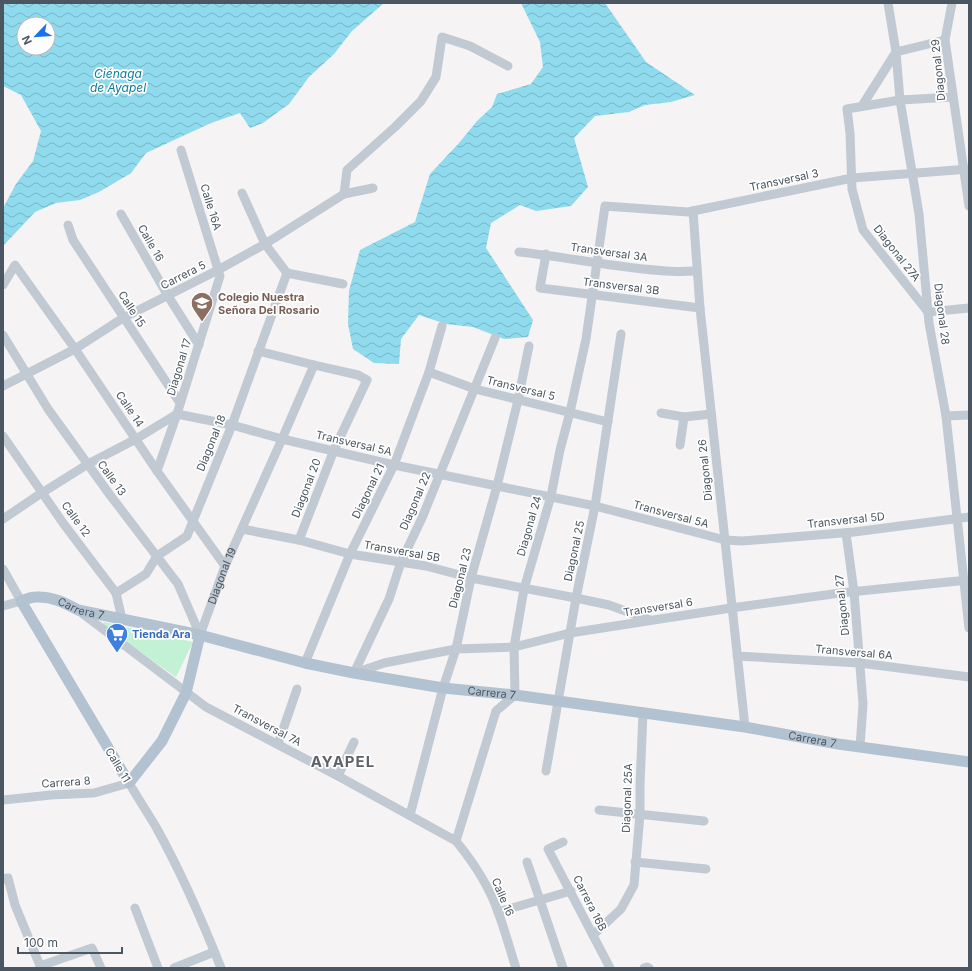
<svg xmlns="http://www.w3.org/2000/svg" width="972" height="971" viewBox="0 0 972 971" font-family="Inter,sans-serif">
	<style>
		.green { fill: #c3f1d5 }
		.water { fill: url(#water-waves); fill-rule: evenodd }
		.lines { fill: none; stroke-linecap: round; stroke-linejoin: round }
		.minor { stroke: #c1cad2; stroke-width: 9 }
		.major { stroke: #b3c2d1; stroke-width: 11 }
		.labels { text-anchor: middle; stroke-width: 3.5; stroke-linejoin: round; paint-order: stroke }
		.street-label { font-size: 11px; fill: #4a5661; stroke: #fff }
		.education-label { font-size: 11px; font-weight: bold; fill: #785e54; stroke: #fff; text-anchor: start }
		.shop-label { font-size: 11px; font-weight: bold; fill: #366cbe; stroke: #fff; text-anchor: start }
		.water-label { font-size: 12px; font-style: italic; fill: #0c7c9b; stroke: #fff }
		.district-label { font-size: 15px; font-weight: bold; letter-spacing: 1px; fill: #5f6368; stroke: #fff }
	</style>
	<defs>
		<pattern id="water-waves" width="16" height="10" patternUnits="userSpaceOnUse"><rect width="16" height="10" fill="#90daee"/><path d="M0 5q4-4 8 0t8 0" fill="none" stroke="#78b4c4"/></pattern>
	</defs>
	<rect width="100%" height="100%" fill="#f5f3f3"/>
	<path class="green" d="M104,622L193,642L176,677L102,625Z"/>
	<g class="water">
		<path d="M3,3H384L352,31L334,54L309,77L289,104L263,123L250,128L240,113L211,123L146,153L131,173L99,192L80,200L56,203L35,212L3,246V208L16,184L33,161L41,131L21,95L3,86ZM24,24H48V48H24Z"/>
		<path d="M521,3H605L646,62L695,95L671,102L645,105L629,112L595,116L574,138L588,187L571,206L536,211L520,205L491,223L486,248L533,320L528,337L504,339L473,327L446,324L419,315L401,339L399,364L374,363L353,349L348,324L349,291L360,250L415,222L430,174L459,143L477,121L492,107L497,94L531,84L543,67L540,42Z"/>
	</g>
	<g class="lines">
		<g class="minor">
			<path d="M888,3L896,52L900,100L919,214L929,323L946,416L969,628"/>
			<path d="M952,3L945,40L969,206"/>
			<path d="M896,52L945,40"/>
			<path d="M953,97L900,100L847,109L850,133L852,189L863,230L928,312L969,308"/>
			<path d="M862,106L896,52"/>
			<path d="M242,193L265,244L287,273"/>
			<path d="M344,194L347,170L395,127L421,101L436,77L442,37L470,46L508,66"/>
			<path d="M693,211L700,308L745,727"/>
			<path d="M121,214L168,296L199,345"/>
			<path d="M68,225L73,240L180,403"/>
			<path d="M519,252C568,257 616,268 666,271C676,272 686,271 697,271"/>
			<path d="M546,254L540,288L700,308"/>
			<path d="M287,273L343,284"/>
			<path d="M3,285L15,265L75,349L157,471L225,566"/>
			<path d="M3,335L48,409L110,495L178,584L200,635"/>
			<path d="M258,351L314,365L358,375L367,380L334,450L299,540"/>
			<path d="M429,372L475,389L608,422"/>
			<path d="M3,386L75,349L123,318L218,270L265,244L344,194L373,188"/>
			<path d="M661,413L684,417L711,414"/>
			<path d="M946,416L969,415"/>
			<path d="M3,436L63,523L116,593L122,619"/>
			<path d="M680,445L684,417"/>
			<path d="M157,471L177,414L220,276L181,150"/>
			<path d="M3,519L37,496L88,464L136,439L177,414L232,425L282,439L394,465L595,506L725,540L742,541L854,532L969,517"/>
			<path d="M242,529L299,540L350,554L426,566L471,578L576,598L609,605L650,620"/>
			<path d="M846,533L854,592L863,704L860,747"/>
			<path d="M3,569L21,601L3,606"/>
			<path d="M116,593L146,574L157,556L187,536L232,425L287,273"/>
			<path d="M79,611L206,707L338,776L456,841C474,863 489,886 498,912C505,930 510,950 516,968"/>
			<path id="s1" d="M200,635L225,566L282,439L314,365"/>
			<path d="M737,656L860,663L969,677"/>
			<path d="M305,663L350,554L394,465L429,372L442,326"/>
			<path d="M354,673L389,599L401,562L422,518L495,338"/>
			<path d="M355,673L384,663L456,649L514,647L570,633L731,608L840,593L968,580"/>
			<path d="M278,744L297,689"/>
			<path d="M546,771L576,598L595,506L621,334"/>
			<path d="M338,776L354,742"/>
			<path d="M3,800L51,795L94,793L129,783C138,798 147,812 156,827C181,872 202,920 221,968"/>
			<path d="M599,810L704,821"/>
			<path d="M410,815L443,688L456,649L471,578L497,486L518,400L529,346"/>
			<path d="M456,841L496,711L515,695L514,647L524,589L551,496L560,450L570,412L586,339L605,206L688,212L852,178L969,169"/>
			<path d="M563,842L548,849L610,968"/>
			<path d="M527,862L563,968"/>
			<path d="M635,862L706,869"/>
			<path d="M3,879L8,878L15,905L41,968"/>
			<path d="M135,908L158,968"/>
			<path d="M498,912L571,891"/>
			<path d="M593,935L621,909L634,885L640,814V785L643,712"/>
			<path d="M40,966L92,948L101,968"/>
			<path d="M174,968L214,952"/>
			<path d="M644,968L647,967L649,968"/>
		</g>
		<path class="major" id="s2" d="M200,635L186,693L162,741L129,783L21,601C26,599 31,597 36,597C52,596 65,603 78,610L200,635L305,663L354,673L443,688L515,695L745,727L838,744L969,762"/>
	</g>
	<defs>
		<g id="school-pin" transform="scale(1.15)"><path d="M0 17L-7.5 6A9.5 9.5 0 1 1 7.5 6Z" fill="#8d6e63" stroke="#fff"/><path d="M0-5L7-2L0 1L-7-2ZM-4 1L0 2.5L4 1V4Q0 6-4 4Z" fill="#fff"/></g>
		<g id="supermarket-pin" transform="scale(1.15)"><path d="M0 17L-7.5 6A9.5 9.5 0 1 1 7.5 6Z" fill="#3f7fe0" stroke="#fff"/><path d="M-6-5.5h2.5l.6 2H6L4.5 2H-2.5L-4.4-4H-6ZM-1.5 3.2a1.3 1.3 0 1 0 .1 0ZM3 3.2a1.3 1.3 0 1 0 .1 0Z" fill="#fff"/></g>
	</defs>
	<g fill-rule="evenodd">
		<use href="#school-pin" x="202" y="303"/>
		<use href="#supermarket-pin" x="117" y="634"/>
	</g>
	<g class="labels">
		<g class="street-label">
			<text transform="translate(938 70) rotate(-96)" y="4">Diagonal 29</text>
			<text transform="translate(784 180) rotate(-12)" y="4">Transversal 3</text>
			<text transform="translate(211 207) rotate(73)" y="4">Calle 16A</text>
			<text transform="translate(151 243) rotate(60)" y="4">Calle 16</text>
			<text transform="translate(609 252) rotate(8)" y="4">Transversal 3A</text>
			<text transform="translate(897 253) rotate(52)" y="4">Diagonal 27A</text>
			<text transform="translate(183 275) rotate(-27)" y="4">Carrera 5</text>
			<text transform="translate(621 286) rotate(7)" y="4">Transversal 3B</text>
			<text transform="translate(132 309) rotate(57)" y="4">Calle 15</text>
			<text transform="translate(942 314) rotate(83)" y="4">Diagonal 28</text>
			<text transform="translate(179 367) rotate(-73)" y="4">Diagonal 17</text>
			<text transform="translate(521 388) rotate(14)" y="4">Transversal 5</text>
			<text transform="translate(130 409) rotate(56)" y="4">Calle 14</text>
			<text transform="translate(211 443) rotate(-68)" y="4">Diagonal 18</text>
			<text transform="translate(354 443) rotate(13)" y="4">Transversal 5A</text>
			<text transform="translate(705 470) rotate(-96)" y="4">Diagonal 26</text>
			<text transform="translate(112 478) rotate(54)" y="4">Calle 13</text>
			<text transform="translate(306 488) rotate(-69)" y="4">Diagonal 20</text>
			<text transform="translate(368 491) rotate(-64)" y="4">Diagonal 21</text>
			<text transform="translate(415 501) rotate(-67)" y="4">Diagonal 22</text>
			<text transform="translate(671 514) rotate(15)" y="4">Transversal 5A</text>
			<text transform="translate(76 519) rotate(54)" y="4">Calle 12</text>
			<text transform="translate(846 520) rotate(-6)" y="4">Transversal 5D</text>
			<text transform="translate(529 526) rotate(-74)" y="4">Diagonal 24</text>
			<text transform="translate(402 551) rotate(10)" y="4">Transversal 5B</text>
			<text transform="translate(574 551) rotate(-78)" y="4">Diagonal 25</text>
			<text dy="4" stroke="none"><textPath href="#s1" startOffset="63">Diagonal 19</textPath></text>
			<text transform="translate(460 578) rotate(-76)" y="4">Diagonal 23</text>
			<text transform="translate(842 605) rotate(-96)" y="4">Diagonal 27</text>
			<text transform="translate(658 607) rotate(-9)" y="4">Transversal 6</text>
			<text dy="4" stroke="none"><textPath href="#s2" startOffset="441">Carrera 7</textPath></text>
			<text transform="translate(854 652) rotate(5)" y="4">Transversal 6A</text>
			<text dy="4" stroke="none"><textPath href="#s2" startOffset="861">Carrera 7</textPath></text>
			<text transform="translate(267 725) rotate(28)" y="4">Transversal 7A</text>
			<text dy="4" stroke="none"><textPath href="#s2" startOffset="1185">Carrera 7</textPath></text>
			<text transform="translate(118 765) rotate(59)" y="4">Calle 11</text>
			<text transform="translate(66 782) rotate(-4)" y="4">Carrera 8</text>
			<text transform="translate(627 798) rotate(-88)" y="4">Diagonal 25A</text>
			<text transform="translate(503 897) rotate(67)" y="4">Calle 16</text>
			<text transform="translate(590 903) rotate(63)" y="4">Carrera 16B</text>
		</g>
		<g class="education-label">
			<text x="218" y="301">Colegio Nuestra<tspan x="218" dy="13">Señora Del Rosario</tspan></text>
		</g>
		<g class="shop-label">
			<text x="132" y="638">Tienda Ara</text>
		</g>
		<g class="water-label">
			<text x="118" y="78">Ciénaga<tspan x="118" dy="14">de Ayapel</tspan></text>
		</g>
		<g class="district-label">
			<text x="343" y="767">AYAPEL</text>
		</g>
	</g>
	<rect width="972" height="971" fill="none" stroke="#4a5661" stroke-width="8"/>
	<g transform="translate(36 36) rotate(245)"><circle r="19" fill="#ffffff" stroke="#b7bbc0"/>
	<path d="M0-3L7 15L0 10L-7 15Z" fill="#1a73e8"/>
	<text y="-6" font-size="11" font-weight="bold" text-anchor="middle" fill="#4a5661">N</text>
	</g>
	<path d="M18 947v6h104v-6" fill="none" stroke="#4a5661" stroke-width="2"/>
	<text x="24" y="947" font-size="12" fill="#4a5661" stroke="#ffffff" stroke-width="3" paint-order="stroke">100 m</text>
</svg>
